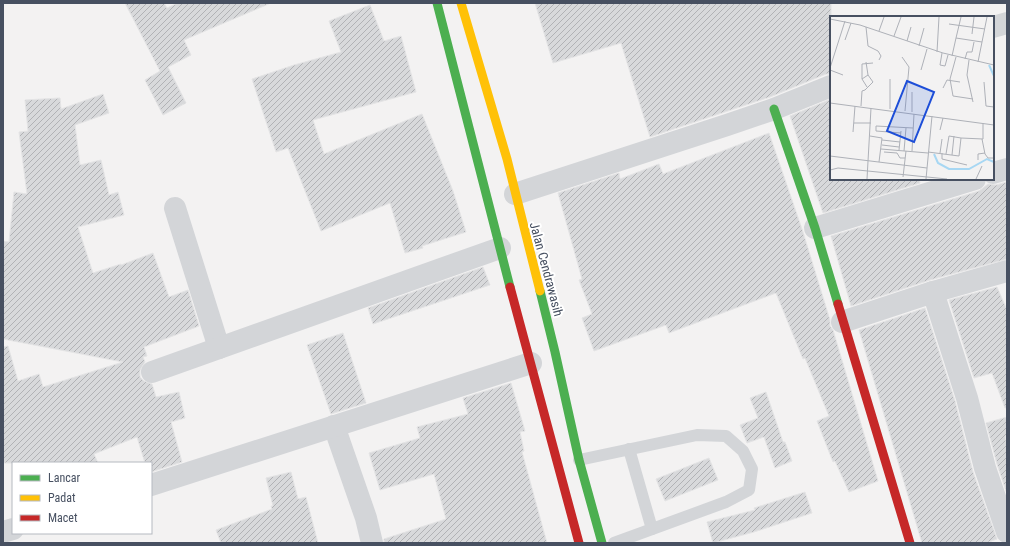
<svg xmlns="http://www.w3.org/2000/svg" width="1010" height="546" viewBox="0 0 1010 546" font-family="'Roboto Condensed',sans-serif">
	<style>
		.building { fill: url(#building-hatch); stroke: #e4e4e5 }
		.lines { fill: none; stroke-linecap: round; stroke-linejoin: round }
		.lane { stroke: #d3d5d8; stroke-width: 12 }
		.street { stroke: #d3d5d8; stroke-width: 22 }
		.fast { stroke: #4caf50; stroke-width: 9 }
		.slow { stroke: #ffc107; stroke-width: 9 }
		.jam { stroke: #c62828; stroke-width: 9 }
		.labels { text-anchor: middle; stroke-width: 4; stroke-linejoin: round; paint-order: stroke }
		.street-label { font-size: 13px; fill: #475061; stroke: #fff }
		.inset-river { fill: none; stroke: #a7d7f3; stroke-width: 2 }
		.inset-road { fill: none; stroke: #aeb1b8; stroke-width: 1 }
		.view { fill: #1d4ed8; fill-opacity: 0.15; stroke: #1d4ed8; stroke-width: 2 }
		.inset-edge { fill: none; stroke: #475061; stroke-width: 2 }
	</style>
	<defs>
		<pattern id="building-hatch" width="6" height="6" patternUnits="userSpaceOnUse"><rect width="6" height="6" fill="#d8d9db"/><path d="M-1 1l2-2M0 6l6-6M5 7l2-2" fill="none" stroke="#b1b2b5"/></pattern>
	</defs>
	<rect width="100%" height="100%" fill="#f3f2f2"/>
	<g class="building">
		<path d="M125,3H164L167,8L178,3H271L184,40L191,55L168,67L186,103L163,115L145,80L160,71Z"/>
		<path d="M535,3H831V74H826L770,97L650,137L621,43L553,63Z"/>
		<path d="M370,5L384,41L401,36L416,92L313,120L324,154L422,114L453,191L466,232L422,246L423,248L405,253L390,203L321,231L288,148L276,152L252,79L294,65L341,52L329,21Z"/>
		<path d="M103,94L109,113L75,125L80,165L101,160L109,195L118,192L124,215L78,227L93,273L121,264V265L153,253L169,297L188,290L199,326L144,347L147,356L143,357L145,362L140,370V377L144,381L152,384L156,397L179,392L185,418L171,422L182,462L151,472V463H145L137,437L94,454L98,463H3V347L8,346L18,381L39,374L43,387L123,362L3,339V241L9,242L14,192L27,194L19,132L28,131L25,100L60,98L61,109Z"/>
		<path d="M831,99V179H919L920,183L823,213L790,116Z"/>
		<path d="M769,133L803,232L830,320V326L833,330L878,481L849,492L835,461L833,462L817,421L829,416L805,358L803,359L776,293L669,333L666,325L594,351L582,318L592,314L579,280L582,279L558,193L619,173L620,179L659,164L663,174Z"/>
		<path d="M1007,182V259L930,280L851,306L831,236L979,191L988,184L996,185Z"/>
		<path d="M483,267L490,285L373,324L368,308Z"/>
		<path d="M997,287L1007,310V408H1005L992,373L974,378L949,300Z"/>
		<path d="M925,308L955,401L973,472L997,539L986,543H922L859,330Z"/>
		<path d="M343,333L366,403L331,414L307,345Z"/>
		<path d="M511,383L525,431L520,432L524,451L522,452L547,543H384V539L446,519L434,474L380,490L369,453L420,438L417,427L468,414L463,398Z"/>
		<path d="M766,392L783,442H785L792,461L775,468L764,437L747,443L740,425L758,418L750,398Z"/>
		<path d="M1007,417V434L1005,437L1007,444V494L997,464L986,423Z"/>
		<path d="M709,458L718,480L665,501L656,479Z"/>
		<path d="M291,472L298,499L306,497L318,543H221L216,530L272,509L271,506H273L266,478Z"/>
		<path d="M805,492L812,513L754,532L713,543L707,522L755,510L754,508Z"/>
	</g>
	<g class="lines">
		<g class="lane">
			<path d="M629,449L652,529"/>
			<path d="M579,460L697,435L726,436L743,451L752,469L749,490L726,502L614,543"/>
		</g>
		<g class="street">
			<path d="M993,27L1007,23"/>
			<path d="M993,173L1007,169"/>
			<path d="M515,194L727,125L774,109L831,86"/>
			<path d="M175,208L219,348"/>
			<path d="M815,228L975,179"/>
			<path d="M933,292L967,398L985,468L1007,532"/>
			<path d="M842,322L933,292L1007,271"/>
			<path d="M152,372L500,248"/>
			<path d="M334,426L366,518L372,543"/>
			<path d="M151,485L531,363"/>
			<path d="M3,532L13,529"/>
		</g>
		<g class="fast">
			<path d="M437,3L510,287"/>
			<path d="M774,109L815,228L838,304"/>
			<path d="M540,291L555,352L579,460L602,543"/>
		</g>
		<path class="slow" d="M461,3L507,159L540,291"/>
		<g class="jam">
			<path d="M510,287L579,543"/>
			<path d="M838,304L910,543"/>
		</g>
	</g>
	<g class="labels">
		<g class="street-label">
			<text transform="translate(547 269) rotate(75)" y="5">Jalan Cendrawasih</text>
		</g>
	</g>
	<g transform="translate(830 16)">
		<rect width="164" height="164" fill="#f3f2f2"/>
		<path class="inset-river" d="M159,49L164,60M104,138L108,147L119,153H139L157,143L164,146"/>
		<path class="inset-road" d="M131,1L126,22L152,26M0,3L30,9L113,37L164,49M119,8L155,13M36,11L38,30L48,35L51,40L49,44M49,15L54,1M142,18L144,1M64,20L71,1M15,24L21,7M77,25L81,11M89,30L94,12M107,36L109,1M112,37L110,49L115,50L118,39M122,40L126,22M72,41L79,51L75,95M126,41L120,63L123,80L143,83M135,43L137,36H142L144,26M139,44L137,59L143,86M36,46L38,59M148,46L157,1M0,52L15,5M0,54L13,59M91,54L97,33M32,63V48L43,47M154,66L156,90L164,91M113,72L117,64L130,66M0,87L164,109M31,90L32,75L35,74L43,66L38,59L32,63L37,71M60,93V63M82,96V76M24,107H41M110,114L113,102M23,116L25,90M71,117L46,115V110L83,112M40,120L52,122L49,146M152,123L155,138L158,142H164M52,124L70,126M52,129L69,131M51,133L98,137M69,134L71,115M74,135L76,112M82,135L84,98M54,136L67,137L70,142H75M98,136L129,140L131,122L153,123V107M110,137L112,123M112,137V143L137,149M116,138L119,120L131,122M122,139L124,120M0,140L97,152M148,144V138L155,137M0,154L8,152L117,163M73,161L76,135M37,163L41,92M96,163L102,100M146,163L152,150"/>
		<path class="view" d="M77,65L104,76L84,126L57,115Z"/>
		<rect width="164" height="164" class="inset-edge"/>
	</g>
	<rect width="1010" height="546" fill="none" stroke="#475061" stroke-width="8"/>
	<rect x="12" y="462" width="140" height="72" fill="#ffffff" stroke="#b5b9c0"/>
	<rect x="20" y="475" width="20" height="6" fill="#4caf50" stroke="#b5b9c0"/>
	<text x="48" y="482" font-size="12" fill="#475061">Lancar</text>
	<rect x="20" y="495" width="20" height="6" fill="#ffc107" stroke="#b5b9c0"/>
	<text x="48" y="502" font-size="12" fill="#475061">Padat</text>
	<rect x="20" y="515" width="20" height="6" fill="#c62828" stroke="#b5b9c0"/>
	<text x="48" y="522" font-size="12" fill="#475061">Macet</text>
</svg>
